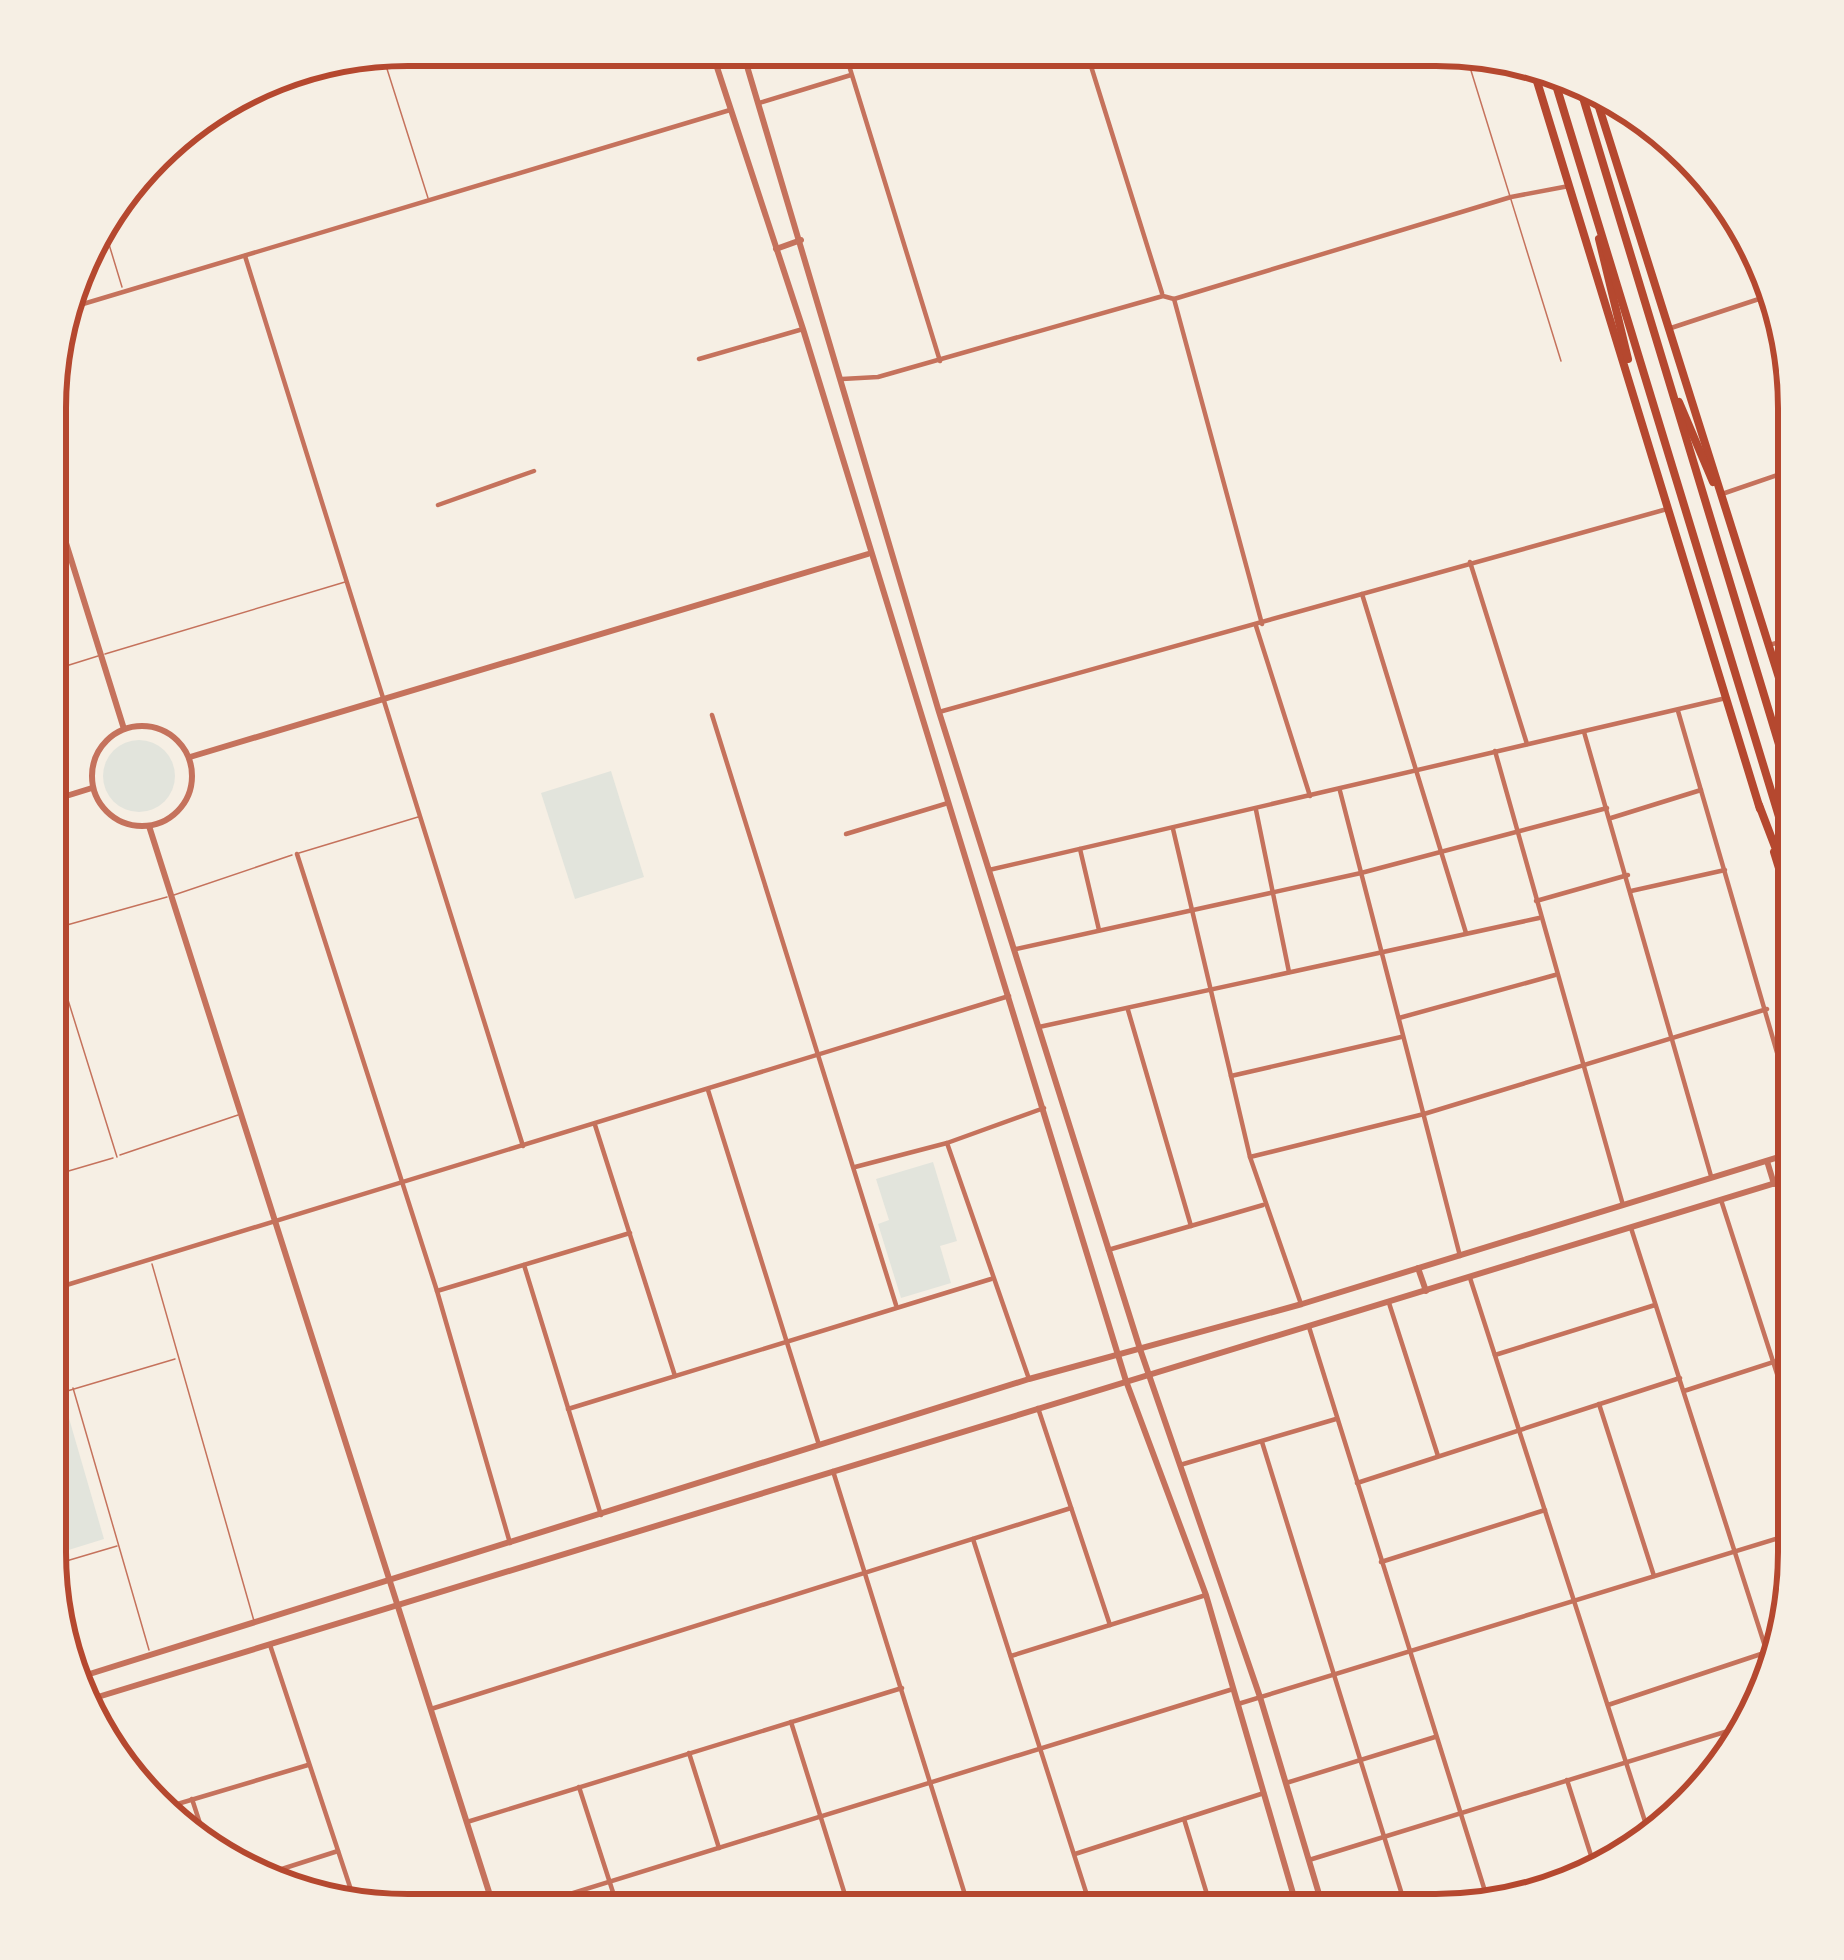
<svg xmlns="http://www.w3.org/2000/svg" width="1844" height="1960" viewBox="0 0 1844 1960" font-family="'DM Sans',sans-serif">
	<style>
		.green { fill: #e2e4dc }
		.lines { fill: none; stroke-linecap: round; stroke-linejoin: round }
		.service { stroke: #c5725c; stroke-width: 1.5 }
		.minor { stroke: #c5725c; stroke-width: 4.5 }
		.tertiary { stroke: #c5725c; stroke-width: 6 }
		.primary { stroke: #b5482f; stroke-width: 8 }
		.motorway { stroke: #b5482f; stroke-width: 8 }
		.rim { fill: none; stroke: #b5482f; stroke-width: 6 }
	</style>
	<rect width="100%" height="100%" fill="#f6efe4"/>
	<g class="green">
		<circle cx="139" cy="776" r="36"/>
		<path d="M611,771L644,877L575,899L541,793Z"/>
		<path d="M933,1162L957,1241L940,1246L951,1283L901,1298L878,1224L889,1220L876,1179Z"/>
		<path d="M64,1401L104,1539L46,1557L47,1406Z"/>
	</g>
	<g class="lines">
		<g class="service">
			<path d="M1464,48L1561,361"/>
			<path d="M381,50L428,198"/>
			<path d="M101,218L122,287"/>
			<path d="M105,654L345,582"/>
			<path d="M50,671L98,656"/>
			<path d="M299,853L418,817"/>
			<path d="M174,895L292,855"/>
			<path d="M49,930L167,897"/>
			<path d="M49,939L117,1157"/>
			<path d="M120,1155L238,1115"/>
			<path d="M48,1177L113,1158"/>
			<path d="M152,1264L254,1621"/>
			<path d="M73,1388L149,1650"/>
			<path d="M47,1397L175,1359"/>
			<path d="M46,1567L117,1546"/>
		</g>
		<g class="minor">
			<path d="M843,46L940,361"/>
			<path d="M1085,47L1162,293"/>
			<path d="M759,103L851,75"/>
			<path d="M245,256L523,1146"/>
			<path d="M1758,265L1798,398"/>
			<path d="M1174,299L1262,624"/>
			<path d="M63,310L730,110"/>
			<path d="M1671,328L1768,296"/>
			<path d="M699,359L803,329"/>
			<path d="M842,379L878,377L1163,296L1174,299L1511,197L1569,186"/>
			<path d="M1722,494L1798,468"/>
			<path d="M438,505L534,471"/>
			<path d="M1470,562L1527,744"/>
			<path d="M1362,594L1466,933"/>
			<path d="M1256,626L1310,796"/>
			<path d="M1769,645L1798,637"/>
			<path d="M1678,711L1798,1125"/>
			<path d="M939,712L1667,509"/>
			<path d="M712,715L896,1305"/>
			<path d="M1584,732L1711,1176"/>
			<path d="M1495,751L1623,1205"/>
			<path d="M1340,791L1460,1256"/>
			<path d="M1256,810L1289,972"/>
			<path d="M1611,818L1701,790"/>
			<path d="M1173,829L1250,1157L1301,1304"/>
			<path d="M846,834L948,803"/>
			<path d="M1080,849L1099,930"/>
			<path d="M297,854L437,1291L510,1543"/>
			<path d="M989,870L1726,698"/>
			<path d="M1631,891L1725,870"/>
			<path d="M1536,901L1628,875"/>
			<path d="M1016,949L1361,873L1607,808"/>
			<path d="M1128,1010L1191,1226"/>
			<path d="M1399,1018L1555,975"/>
			<path d="M1039,1027L1539,918"/>
			<path d="M1231,1076L1401,1037"/>
			<path d="M708,1090L819,1445"/>
			<path d="M595,1125L675,1376"/>
			<path d="M947,1143L1029,1379"/>
			<path d="M1250,1157L1424,1114L1767,1009"/>
			<path d="M855,1167L947,1143L1044,1108"/>
			<path d="M1721,1200L1798,1439"/>
			<path d="M1631,1228L1771,1665"/>
			<path d="M1108,1250L1263,1205"/>
			<path d="M524,1265L601,1515"/>
			<path d="M1470,1278L1651,1840"/>
			<path d="M47,1291L1009,996"/>
			<path d="M437,1291L630,1233"/>
			<path d="M1389,1303L1438,1456"/>
			<path d="M1309,1327L1489,1904"/>
			<path d="M1495,1355L1655,1305"/>
			<path d="M1684,1391L1798,1354"/>
			<path d="M1599,1404L1654,1576"/>
			<path d="M1038,1408L1110,1625"/>
			<path d="M568,1409L991,1279"/>
			<path d="M1262,1442L1408,1914"/>
			<path d="M1180,1465L1336,1419"/>
			<path d="M833,1471L971,1914"/>
			<path d="M1357,1483L1680,1378"/>
			<path d="M973,1539L1093,1914"/>
			<path d="M1381,1562L1545,1510"/>
			<path d="M270,1645L356,1905"/>
			<path d="M1011,1656L1206,1595"/>
			<path d="M1238,1704L1798,1532"/>
			<path d="M1608,1705L1767,1652"/>
			<path d="M431,1709L1071,1508"/>
			<path d="M791,1722L851,1914"/>
			<path d="M689,1753L719,1848"/>
			<path d="M1567,1780L1595,1868"/>
			<path d="M1286,1783L1435,1737"/>
			<path d="M579,1787L620,1914"/>
			<path d="M192,1799L208,1848"/>
			<path d="M164,1808L308,1765"/>
			<path d="M1184,1819L1213,1914"/>
			<path d="M467,1822L902,1688"/>
			<path d="M1075,1854L1264,1793"/>
			<path d="M1309,1860L1754,1723"/>
			<path d="M260,1876L338,1851"/>
			<path d="M505,1914L1233,1689"/>
			<path d="M1188,1914L1211,1907"/>
			<path d="M1439,1914L1487,1898"/>
		</g>
		<g class="tertiary">
			<path d="M710,46L803,329L1126,1381L1206,1595L1299,1914"/>
			<path d="M741,46L939,712L1140,1349L1260,1697L1325,1914"/>
			<path d="M776,249L801,240"/>
			<path d="M51,495L124,729"/>
			<circle cx="142" cy="776" r="50"/>
			<path d="M190,757L868,554"/>
			<path d="M50,801L92,788"/>
			<path d="M149,826L496,1914"/>
			<path d="M1767,1161L1774,1184"/>
			<path d="M1418,1268L1426,1291"/>
			<path d="M80,1677L1029,1379L1302,1304L1798,1151"/>
			<path d="M88,1700L1798,1176"/>
		</g>
		<g class="primary">
			<path d="M1532,65L1760,809"/>
			<path d="M1592,85L1798,738"/>
			<path d="M1599,239L1628,359"/>
			<path d="M1679,402L1713,482"/>
			<path d="M1774,852L1798,930"/>
		</g>
		<g class="motorway">
			<path d="M1552,72L1798,879"/>
			<path d="M1578,81L1798,807"/>
			<path d="M1759,805L1798,907"/>
		</g>
	</g>
	<path d="M0 0H1844V1960H0ZM408 66H1436A342 342 0 0 1 1778 408V1552A342 342 0 0 1 1436 1894H408A342 342 0 0 1 66 1552V408A342 342 0 0 1 408 66Z" fill="#f6efe4" fill-rule="evenodd"/>
	<path class="rim" d="M408 66H1436A342 342 0 0 1 1778 408V1552A342 342 0 0 1 1436 1894H408A342 342 0 0 1 66 1552V408A342 342 0 0 1 408 66Z"/>
</svg>
